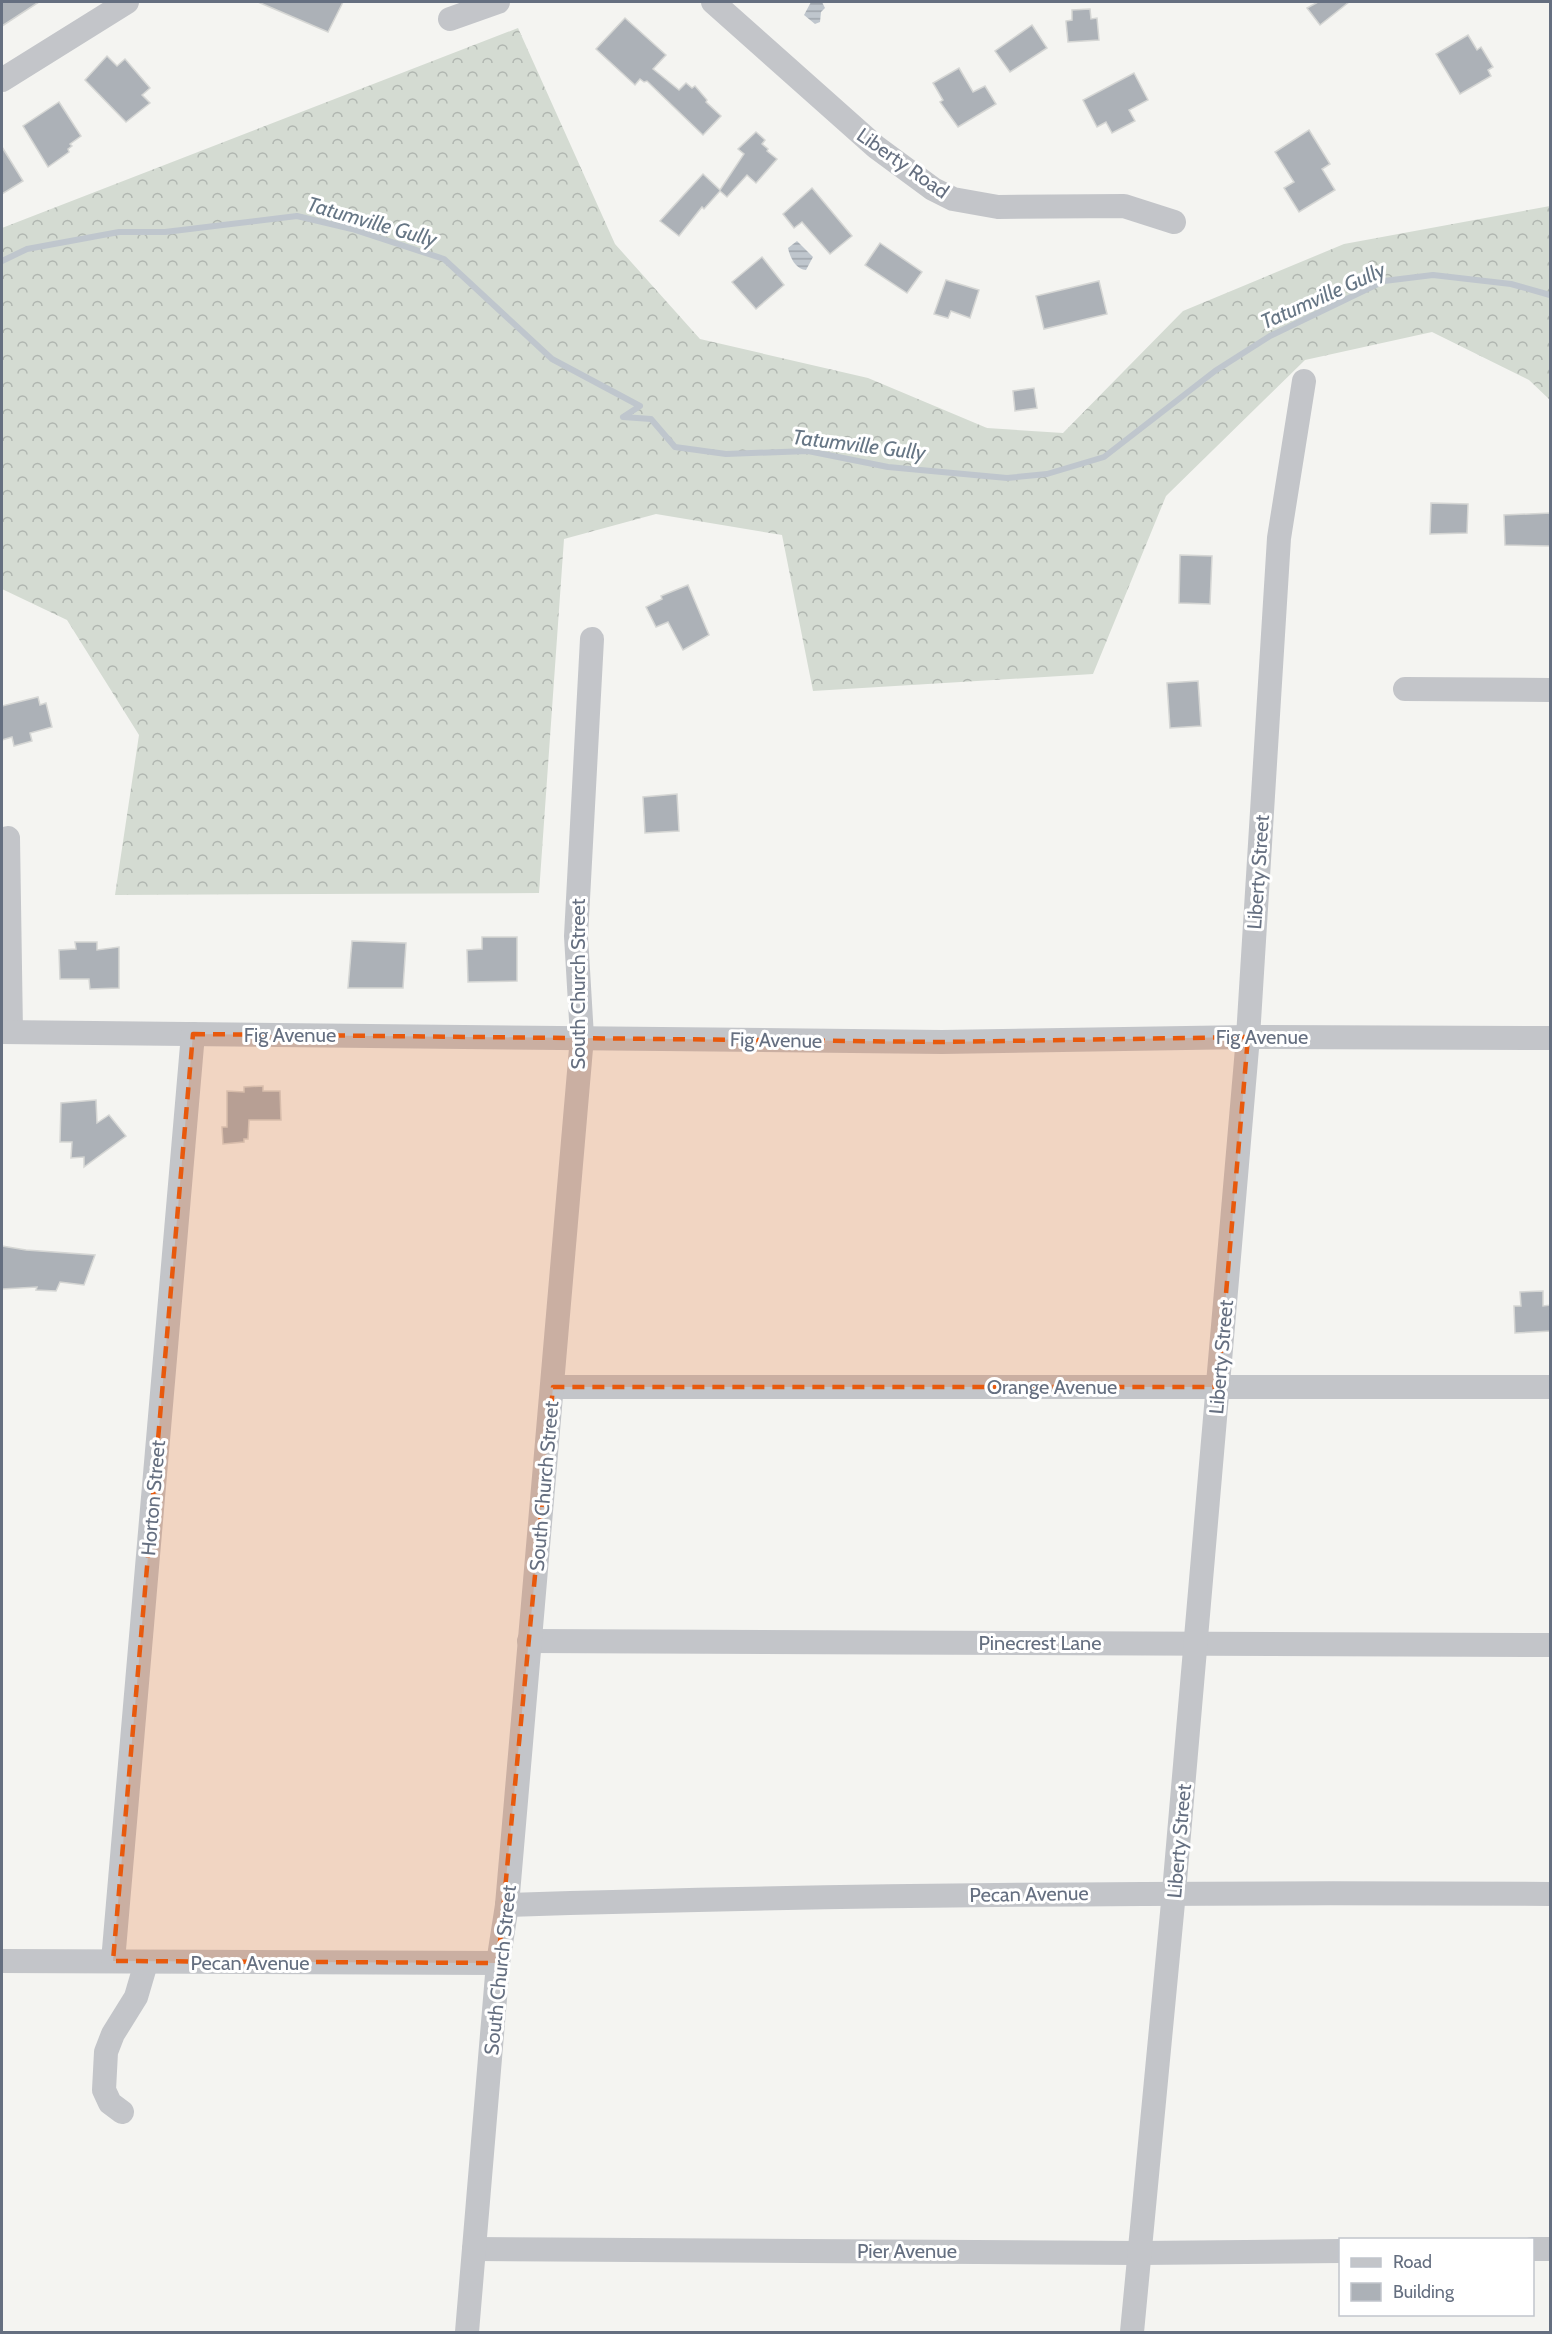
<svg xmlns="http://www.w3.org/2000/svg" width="1552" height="2334" viewBox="0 0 1552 2334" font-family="Cabin,sans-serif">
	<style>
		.forest { fill: url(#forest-crowns) }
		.water { fill: url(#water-rules) }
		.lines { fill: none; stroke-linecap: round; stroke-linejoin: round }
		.stream { stroke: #bfc6cd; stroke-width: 6 }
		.building { fill: #acb1b7; stroke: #d5d6d4; stroke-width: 1.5 }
		.minor { stroke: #c3c5c9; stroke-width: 24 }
		.marked { fill: #e8590c; fill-opacity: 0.2; stroke: #e8590c; stroke-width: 4.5; stroke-dasharray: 12 8; stroke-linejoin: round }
		.labels { text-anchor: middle; stroke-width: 6; stroke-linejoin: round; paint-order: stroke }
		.street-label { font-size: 20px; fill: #656f80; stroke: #fff }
		.water-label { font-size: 21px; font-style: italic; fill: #667685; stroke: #fff }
	</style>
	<defs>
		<pattern id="forest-crowns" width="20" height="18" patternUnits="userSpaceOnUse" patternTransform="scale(1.5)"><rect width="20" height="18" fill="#d4dbd2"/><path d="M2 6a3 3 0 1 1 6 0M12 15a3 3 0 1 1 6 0" fill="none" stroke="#b0b6b0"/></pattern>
		<pattern id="water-rules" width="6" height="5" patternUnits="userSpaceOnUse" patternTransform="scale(1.5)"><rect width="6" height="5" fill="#bfc6cd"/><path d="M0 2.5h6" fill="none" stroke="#9fa5ac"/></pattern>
	</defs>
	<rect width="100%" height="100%" fill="#f4f4f1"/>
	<path class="forest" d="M518,28L615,244L700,339L868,378L987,428L1063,433L1183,311L1344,244L1550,206V400L1529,380L1432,332L1305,360L1166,496L1093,674L813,691L782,535L656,514L564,539L539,893L115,895L139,735L67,620L2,589V228Z"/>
	<g class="water">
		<path d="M811,2H822L825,8L821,12L820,22L815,24L804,15Z"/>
		<path d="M797,241L813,257L806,270C795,269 790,257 788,248Z"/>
	</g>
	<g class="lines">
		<path class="stream" d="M2,261L27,249L119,232H165L297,216L352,229L444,259L552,359L640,406L623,417L651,419L675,447L726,454L808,451L888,467L1007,478L1047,474L1104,457L1215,371L1270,336L1384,281L1433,275L1511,284L1550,295"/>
	</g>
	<g class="building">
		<path d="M2,2H39L2,26Z"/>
		<path d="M258,2H343L328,32Z"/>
		<path d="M1318,2H1349L1320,25L1307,8Z"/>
		<path d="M1090,9L1091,19L1097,18L1099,40L1068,42L1066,21L1072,20V10Z"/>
		<path d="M625,18L666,55L653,69L679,90L686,83L692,88L695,86L707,100L706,102L721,116L703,135L647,81L644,82L640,79L635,85L596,49Z"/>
		<path d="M1032,25L1047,48L1010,72L995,51Z"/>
		<path d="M1468,35L1477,50L1481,47L1493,67L1488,70L1491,76L1460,94L1436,54Z"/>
		<path d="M107,56L117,66L125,59L150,88L142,95L150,103L126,122L85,80Z"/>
		<path d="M959,68L973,92L985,86L996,104L958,127L940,102L943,100L933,83Z"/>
		<path d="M1134,73L1148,100L1129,110L1135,121L1112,133L1106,122L1097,127L1083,100Z"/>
		<path d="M59,102L81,136L70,144L72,146L68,149L69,152L48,167L23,126Z"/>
		<path d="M1309,130L1330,164L1322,169L1335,190L1299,212L1284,188L1294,182L1275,152Z"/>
		<path d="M756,132L765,140L762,144L768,149L767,151L777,159L756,183L747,175L727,197L720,191L704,209L702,207L679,236L660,221L703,174L720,190L744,154L738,149Z"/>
		<path d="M2,147L23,181L2,194Z"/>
		<path d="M812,188L852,236L830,254L802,222L794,228L783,214Z"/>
		<path d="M880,243L922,272L907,293L865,265Z"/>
		<path d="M762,257L784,285L756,309L732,282Z"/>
		<path d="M946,280L979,290L970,318L951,311L948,318L934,314Z"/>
		<path d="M1099,281L1107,314L1044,329L1036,296Z"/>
		<path d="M1034,388L1037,408L1015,411L1013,391Z"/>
		<path d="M1431,503L1468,504L1467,533L1430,534Z"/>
		<path d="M1551,513L1550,546L1505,545L1504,515Z"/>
		<path d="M1180,555L1212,556L1210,604L1179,603Z"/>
		<path d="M688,585L709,635L683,650L668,622L656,627L646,607L662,599L661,596Z"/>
		<path d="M1198,681L1201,726L1170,728L1167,683Z"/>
		<path d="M38,697L40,705L46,703L52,727L30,733L32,741L14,746L12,737L2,740V706Z"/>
		<path d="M677,794L679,831L645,833L643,797Z"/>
		<path d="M482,937H517V981L468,982L467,950L482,949Z"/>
		<path d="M352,941L406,943L403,988H348Z"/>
		<path d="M75,942H97V950L119,947V988L90,989L89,979H60L59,950L76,949Z"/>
		<path d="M263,1086V1091H280L281,1120H249L248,1139H244V1142L223,1144L222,1127H227V1091L244,1092V1087Z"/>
		<path d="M96,1100L97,1123L109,1115L126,1136L84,1167V1157L71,1158L72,1142H60L61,1103Z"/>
		<path d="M2,1246L26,1250L95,1255L84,1285L60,1282L56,1291L36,1290L37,1287L2,1289Z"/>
		<path d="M1543,1291V1306L1551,1305V1331L1515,1333L1514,1306H1521L1520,1292Z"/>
	</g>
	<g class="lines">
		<g class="minor">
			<path d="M713,2L876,147L933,189L953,199L998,207L1124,206L1174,222"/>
			<path d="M450,19L498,2"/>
			<path d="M2,80L127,2"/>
			<path d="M1405,689L1550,690"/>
			<path d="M8,838L11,1032"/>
			<path d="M2,1032L942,1042L1248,1037L1550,1038"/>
			<path d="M553,1387H1550"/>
			<path d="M529,1641L1550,1645"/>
			<path d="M507,1905C855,1894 1203,1892 1550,1894"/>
			<path d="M2,1961L498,1963"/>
			<path d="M113,1961L193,1034"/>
			<path d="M122,2112L110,2103L104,2090L106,2052L113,2034L136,1997L146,1963"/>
			<path d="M474,2249L1140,2253L1340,2251"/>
			<path d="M1532,2249H1550"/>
			<path d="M467,2332L498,1963L507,1905L582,1037L576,936L592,639"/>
			<path d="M1132,2332L1174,1892L1248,1037L1279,538L1304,381"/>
		</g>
	</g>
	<path class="marked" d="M193,1034L942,1042L1248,1037L1218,1387H553L498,1963L113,1961Z"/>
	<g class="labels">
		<g class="street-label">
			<text transform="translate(903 163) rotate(35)" y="7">Liberty Road</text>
			<text transform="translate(1258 872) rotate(-86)" y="7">Liberty Street</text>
			<text transform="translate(578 984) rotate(-90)" y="7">South Church Street</text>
			<text x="290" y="1042">Fig Avenue</text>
			<text x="1262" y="1044">Fig Avenue</text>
			<text transform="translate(776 1040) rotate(1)" y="7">Fig Avenue</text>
			<text transform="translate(1221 1357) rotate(-85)" y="7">Liberty Street</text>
			<text x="1052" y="1394">Orange Avenue</text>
			<text transform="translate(544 1486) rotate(-85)" y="7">South Church Street</text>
			<text transform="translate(153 1498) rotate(-85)" y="7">Horton Street</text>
			<text x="1040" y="1650">Pinecrest Lane</text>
			<text transform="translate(1179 1841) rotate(-85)" y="7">Liberty Street</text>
			<text transform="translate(1029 1894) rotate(-1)" y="7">Pecan Avenue</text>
			<text x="250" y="1970">Pecan Avenue</text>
			<text transform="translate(500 1970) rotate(-84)" y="7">South Church Street</text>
			<text x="907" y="2258">Pier Avenue</text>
		</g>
		<g class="water-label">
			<text transform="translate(372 222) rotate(16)" y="7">Tatumville Gully</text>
			<text transform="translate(1323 296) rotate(-24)" y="7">Tatumville Gully</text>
			<text transform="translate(859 445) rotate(7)" y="7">Tatumville Gully</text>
		</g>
	</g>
	<rect width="1552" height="2334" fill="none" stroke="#656f80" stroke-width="6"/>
	<rect x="1339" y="2238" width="195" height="78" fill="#ffffff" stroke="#c1c5cc" stroke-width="1.5"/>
	<rect x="1351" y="2258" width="30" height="9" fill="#c3c5c9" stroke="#c1c5cc" stroke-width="1.5"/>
	<text x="1393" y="2268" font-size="18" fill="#656f80">Road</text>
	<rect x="1351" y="2283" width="30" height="18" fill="#acb1b7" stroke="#c1c5cc" stroke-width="1.5"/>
	<text x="1393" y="2298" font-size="18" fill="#656f80">Building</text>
</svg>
